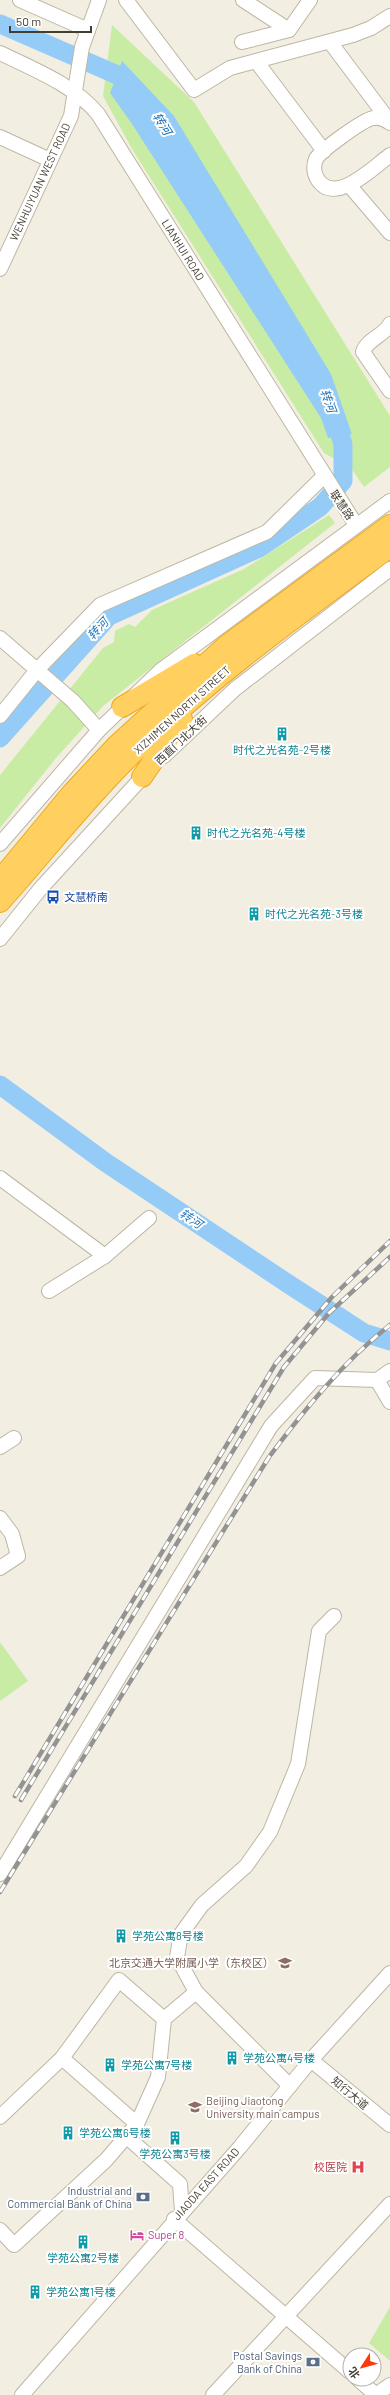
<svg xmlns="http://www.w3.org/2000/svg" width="390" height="2395" viewBox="0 0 390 2395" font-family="Barlow,'Noto Sans SC',sans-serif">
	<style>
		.green { fill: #c9eca4 }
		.water { fill: #95ccf7 }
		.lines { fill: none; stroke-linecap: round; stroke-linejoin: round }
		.river { stroke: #95ccf7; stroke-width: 19 }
		.minor-casing { stroke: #beb6a3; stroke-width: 16 }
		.highway-casing { stroke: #eda921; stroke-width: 22 }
		.minor { stroke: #fff; stroke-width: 14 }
		.highway { stroke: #ffcf5f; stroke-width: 20 }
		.rail-casing { stroke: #939393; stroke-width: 4.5 }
		.rail { stroke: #fff; stroke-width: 3; stroke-dasharray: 9; stroke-linecap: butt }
		.labels { text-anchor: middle; stroke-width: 4; stroke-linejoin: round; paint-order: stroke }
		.street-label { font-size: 11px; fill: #443d31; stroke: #fff }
		.culture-label { font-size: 11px; fill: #0d838f; stroke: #fff; text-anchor: start }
		.transit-label { font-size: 11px; fill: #164399; stroke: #fff; text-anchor: start }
		.education-label { font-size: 11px; fill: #785e54; stroke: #fff; text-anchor: end }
		.health-label { font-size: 11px; fill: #be3a42; stroke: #fff; text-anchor: end }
		.service-label { font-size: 11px; fill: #4e5e75; stroke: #fff; text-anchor: end }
		.hotel-label { font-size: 11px; fill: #b23c85; stroke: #fff; text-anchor: start }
		.water-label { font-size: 12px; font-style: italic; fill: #2174b9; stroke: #fff }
	</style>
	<rect width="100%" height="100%" fill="#f2eee1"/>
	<g class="green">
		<path d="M112,25L194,102L390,416V467L364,487L351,468L324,453L132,149L103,96Z"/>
		<path d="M329,515L335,523L103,706L56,758L0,828V775L103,648L114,642L115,631L129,624L135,627L152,610L244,569Z"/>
		<path d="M0,1642L28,1681L0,1701Z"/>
		<path d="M390,2307V2361L369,2343Z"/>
	</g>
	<path class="water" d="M122,61L174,116L331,374L352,434L328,438L321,418L132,124L110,93Z"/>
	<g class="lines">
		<g class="river">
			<path d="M0,24L122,77L137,91"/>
			<path d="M0,738L109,616L259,548L320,507L343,481V444L332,411"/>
			<path d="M0,1085L105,1162L290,1285L364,1333L390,1341"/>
		</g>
		<g class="minor-casing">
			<g id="minor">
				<path d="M20,0L88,30"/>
				<path d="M126,0L194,90L230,68L353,35L371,28L390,16"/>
				<path d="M243,0L289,30"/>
				<path d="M242,42L289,30L310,0"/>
				<path d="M330,42L390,122"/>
				<path d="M0,53C33,69 74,85 98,114L356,525"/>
				<path d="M256,61L324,151"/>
				<path d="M390,123C385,119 379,117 373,118C363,120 321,150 316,159C313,166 314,174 318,180C335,206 374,167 390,155"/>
				<path d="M0,137L50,160"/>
				<path d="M349,185L390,233"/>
				<path d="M0,269L71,116L82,47L99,0"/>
				<path d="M390,324C384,336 367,339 363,352L390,391"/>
				<path d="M0,638L37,670L0,716"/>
				<path d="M99,730L73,701L37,670L100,605L267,532L324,476"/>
				<path d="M164,756L235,689L390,569"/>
				<path d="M0,844L99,730L160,671L390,501"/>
				<path d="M0,939L41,888L149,770"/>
				<path d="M0,1178L105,1256"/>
				<path d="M49,1291L105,1256L149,1218"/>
				<path d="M390,1371L377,1380L390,1402"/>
				<path d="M0,1447L14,1438"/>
				<path d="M0,1518L12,1534L18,1556L0,1568"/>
				<path d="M0,1874L271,1426L315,1378L377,1380"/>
				<path d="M62,2058L137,2124L158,2077L164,2019L196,1992"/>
				<path d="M311,2060L390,2125"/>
				<path d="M290,2086L196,1992L177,1957L181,1934L202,1905L246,1866L270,1832L298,1764L319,1631L334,1616"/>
				<path d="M0,2117L62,2058L119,1980L164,2019"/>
				<path d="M126,2136L180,2184L182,2211"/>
				<path d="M174,2219L350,2372"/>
				<path d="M0,2230L14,2245L106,2160L137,2124"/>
				<path d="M358,2379L376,2395"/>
				<path d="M22,2395L240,2147L311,2060L390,1973"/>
				<path d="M213,2395L390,2204"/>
				<path d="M376,2395L390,2385"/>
			</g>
		</g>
		<g class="highway-casing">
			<g id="highway">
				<path d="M122,707L194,664"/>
				<path d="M142,777L182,719"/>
				<path d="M0,880L72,793L116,746L227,645L390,525"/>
				<path d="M0,902C42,855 82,804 126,760C207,680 299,614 390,547"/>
			</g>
		</g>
		<use href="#minor" class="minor"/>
		<use href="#highway" class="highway"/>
		<g class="rail-casing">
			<g id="rail">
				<path d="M15,1796L276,1363L332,1297L390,1241"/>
				<path d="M21,1800L284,1367L329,1313L390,1257"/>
				<path d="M0,1892L269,1457C305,1409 342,1363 390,1325"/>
			</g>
		</g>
		<use href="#rail" class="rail"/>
	</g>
	<defs>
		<g id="building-bare" transform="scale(1.08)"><path d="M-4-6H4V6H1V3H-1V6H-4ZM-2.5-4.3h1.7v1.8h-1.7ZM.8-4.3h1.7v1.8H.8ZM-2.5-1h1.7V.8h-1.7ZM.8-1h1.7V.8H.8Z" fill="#0f9aa8" stroke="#fff" stroke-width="2.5" paint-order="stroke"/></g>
		<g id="bus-bare" transform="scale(1.08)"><path d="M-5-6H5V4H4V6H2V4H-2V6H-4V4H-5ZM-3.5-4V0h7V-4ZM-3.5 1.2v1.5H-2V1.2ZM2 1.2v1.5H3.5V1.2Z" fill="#1a4fb4" stroke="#fff" stroke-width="2.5" paint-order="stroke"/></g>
		<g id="school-bare" transform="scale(1.08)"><path d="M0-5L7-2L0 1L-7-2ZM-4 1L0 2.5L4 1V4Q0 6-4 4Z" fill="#8d6e63" stroke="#fff" stroke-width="2.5" paint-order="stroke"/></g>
		<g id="university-bare" transform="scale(1.08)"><path d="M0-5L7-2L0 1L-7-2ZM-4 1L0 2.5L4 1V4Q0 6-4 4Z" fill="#8d6e63" stroke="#fff" stroke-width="2.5" paint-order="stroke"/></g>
		<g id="hospital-bare" transform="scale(1.08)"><path d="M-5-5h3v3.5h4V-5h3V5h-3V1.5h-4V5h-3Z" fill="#e0444e" stroke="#fff" stroke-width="2.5" paint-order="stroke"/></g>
		<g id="bank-bare" transform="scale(1.08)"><path d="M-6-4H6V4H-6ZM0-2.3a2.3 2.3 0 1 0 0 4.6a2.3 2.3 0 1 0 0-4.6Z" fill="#5c6f8a" stroke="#fff" stroke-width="2.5" paint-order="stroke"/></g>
		<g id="hotel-bare" transform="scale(1.08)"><path d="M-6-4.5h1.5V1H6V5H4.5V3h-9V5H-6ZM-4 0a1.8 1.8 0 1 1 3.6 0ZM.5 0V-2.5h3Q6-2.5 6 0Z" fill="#d1479c" stroke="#fff" stroke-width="2.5" paint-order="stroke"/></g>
	</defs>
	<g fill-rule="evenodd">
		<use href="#building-bare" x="282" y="734"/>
		<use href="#building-bare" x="196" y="833"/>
		<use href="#bus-bare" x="53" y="897"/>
		<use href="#building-bare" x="254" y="914"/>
		<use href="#building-bare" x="121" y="1936"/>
		<use href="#school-bare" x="285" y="1963"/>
		<use href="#building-bare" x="232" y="2058"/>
		<use href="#building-bare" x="110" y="2065"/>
		<use href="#university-bare" x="195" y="2107"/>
		<use href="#building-bare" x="68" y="2133"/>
		<use href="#building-bare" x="175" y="2138"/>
		<use href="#hospital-bare" x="358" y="2167"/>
		<use href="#bank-bare" x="143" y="2197"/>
		<use href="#hotel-bare" x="137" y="2235"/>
		<use href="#building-bare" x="83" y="2242"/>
		<use href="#building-bare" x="35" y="2292"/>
		<use href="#bank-bare" x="313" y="2362"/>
	</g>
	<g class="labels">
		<g class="street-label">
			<text transform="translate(40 182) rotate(-65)" y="4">WENHUIYUAN WEST ROAD</text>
			<text transform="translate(183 250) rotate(58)" y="4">LIANHUI ROAD</text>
			<text transform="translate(342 505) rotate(56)" y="4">联慧路</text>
			<text transform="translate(182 710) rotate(-42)" y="4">XIZHIMEN NORTH STREET</text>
			<text transform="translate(181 740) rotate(-43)" y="4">西直门北大街</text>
			<text transform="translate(350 2093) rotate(40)" y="4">知行大道</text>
			<text transform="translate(206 2184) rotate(-48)" y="4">JIAODA EAST ROAD</text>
		</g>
		<g class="culture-label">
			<text x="282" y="754" text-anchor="middle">时代之光名苑-2号楼</text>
			<text x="207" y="837">时代之光名苑-4号楼</text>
			<text x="265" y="918">时代之光名苑-3号楼</text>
			<text x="132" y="1940">学苑公寓8号楼</text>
			<text x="243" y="2062">学苑公寓4号楼</text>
			<text x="121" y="2069">学苑公寓7号楼</text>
			<text x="79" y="2137">学苑公寓6号楼</text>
			<text x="175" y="2158" text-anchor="middle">学苑公寓3号楼</text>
			<text x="83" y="2262" text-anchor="middle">学苑公寓2号楼</text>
			<text x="46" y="2296">学苑公寓1号楼</text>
		</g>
		<g class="transit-label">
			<text x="64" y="901">文慧桥南</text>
		</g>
		<g class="education-label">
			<text x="274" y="1967">北京交通大学附属小学（东校区）</text>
			<text x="206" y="2105" text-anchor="start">Beijing Jiaotong<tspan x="206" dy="13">University main campus</tspan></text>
		</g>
		<g class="health-label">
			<text x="347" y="2171">校医院</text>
		</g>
		<g class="service-label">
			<text x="132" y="2195">Industrial and<tspan x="132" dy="13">Commercial Bank of China</tspan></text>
			<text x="302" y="2360">Postal Savings<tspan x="302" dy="13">Bank of China</tspan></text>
		</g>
		<g class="hotel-label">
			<text x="148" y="2239">Super 8</text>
		</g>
		<g class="water-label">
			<text transform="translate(162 124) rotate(58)" y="4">转河</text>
			<text transform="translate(328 401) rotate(70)" y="4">转河</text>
			<text transform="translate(98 629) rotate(-47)" y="4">转河</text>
			<text transform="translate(191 1219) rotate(34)" y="4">转河</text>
		</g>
	</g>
	<g transform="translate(362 2367) rotate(234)"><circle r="19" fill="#ffffff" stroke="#b4b1ad"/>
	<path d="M0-3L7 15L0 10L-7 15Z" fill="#ff380b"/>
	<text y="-6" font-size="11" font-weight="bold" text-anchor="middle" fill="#443d31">北</text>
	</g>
	<path d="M10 26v6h81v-6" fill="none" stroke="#443d31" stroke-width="2"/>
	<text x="16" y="26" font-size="12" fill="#443d31" stroke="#ffffff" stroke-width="3" paint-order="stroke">50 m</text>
</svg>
